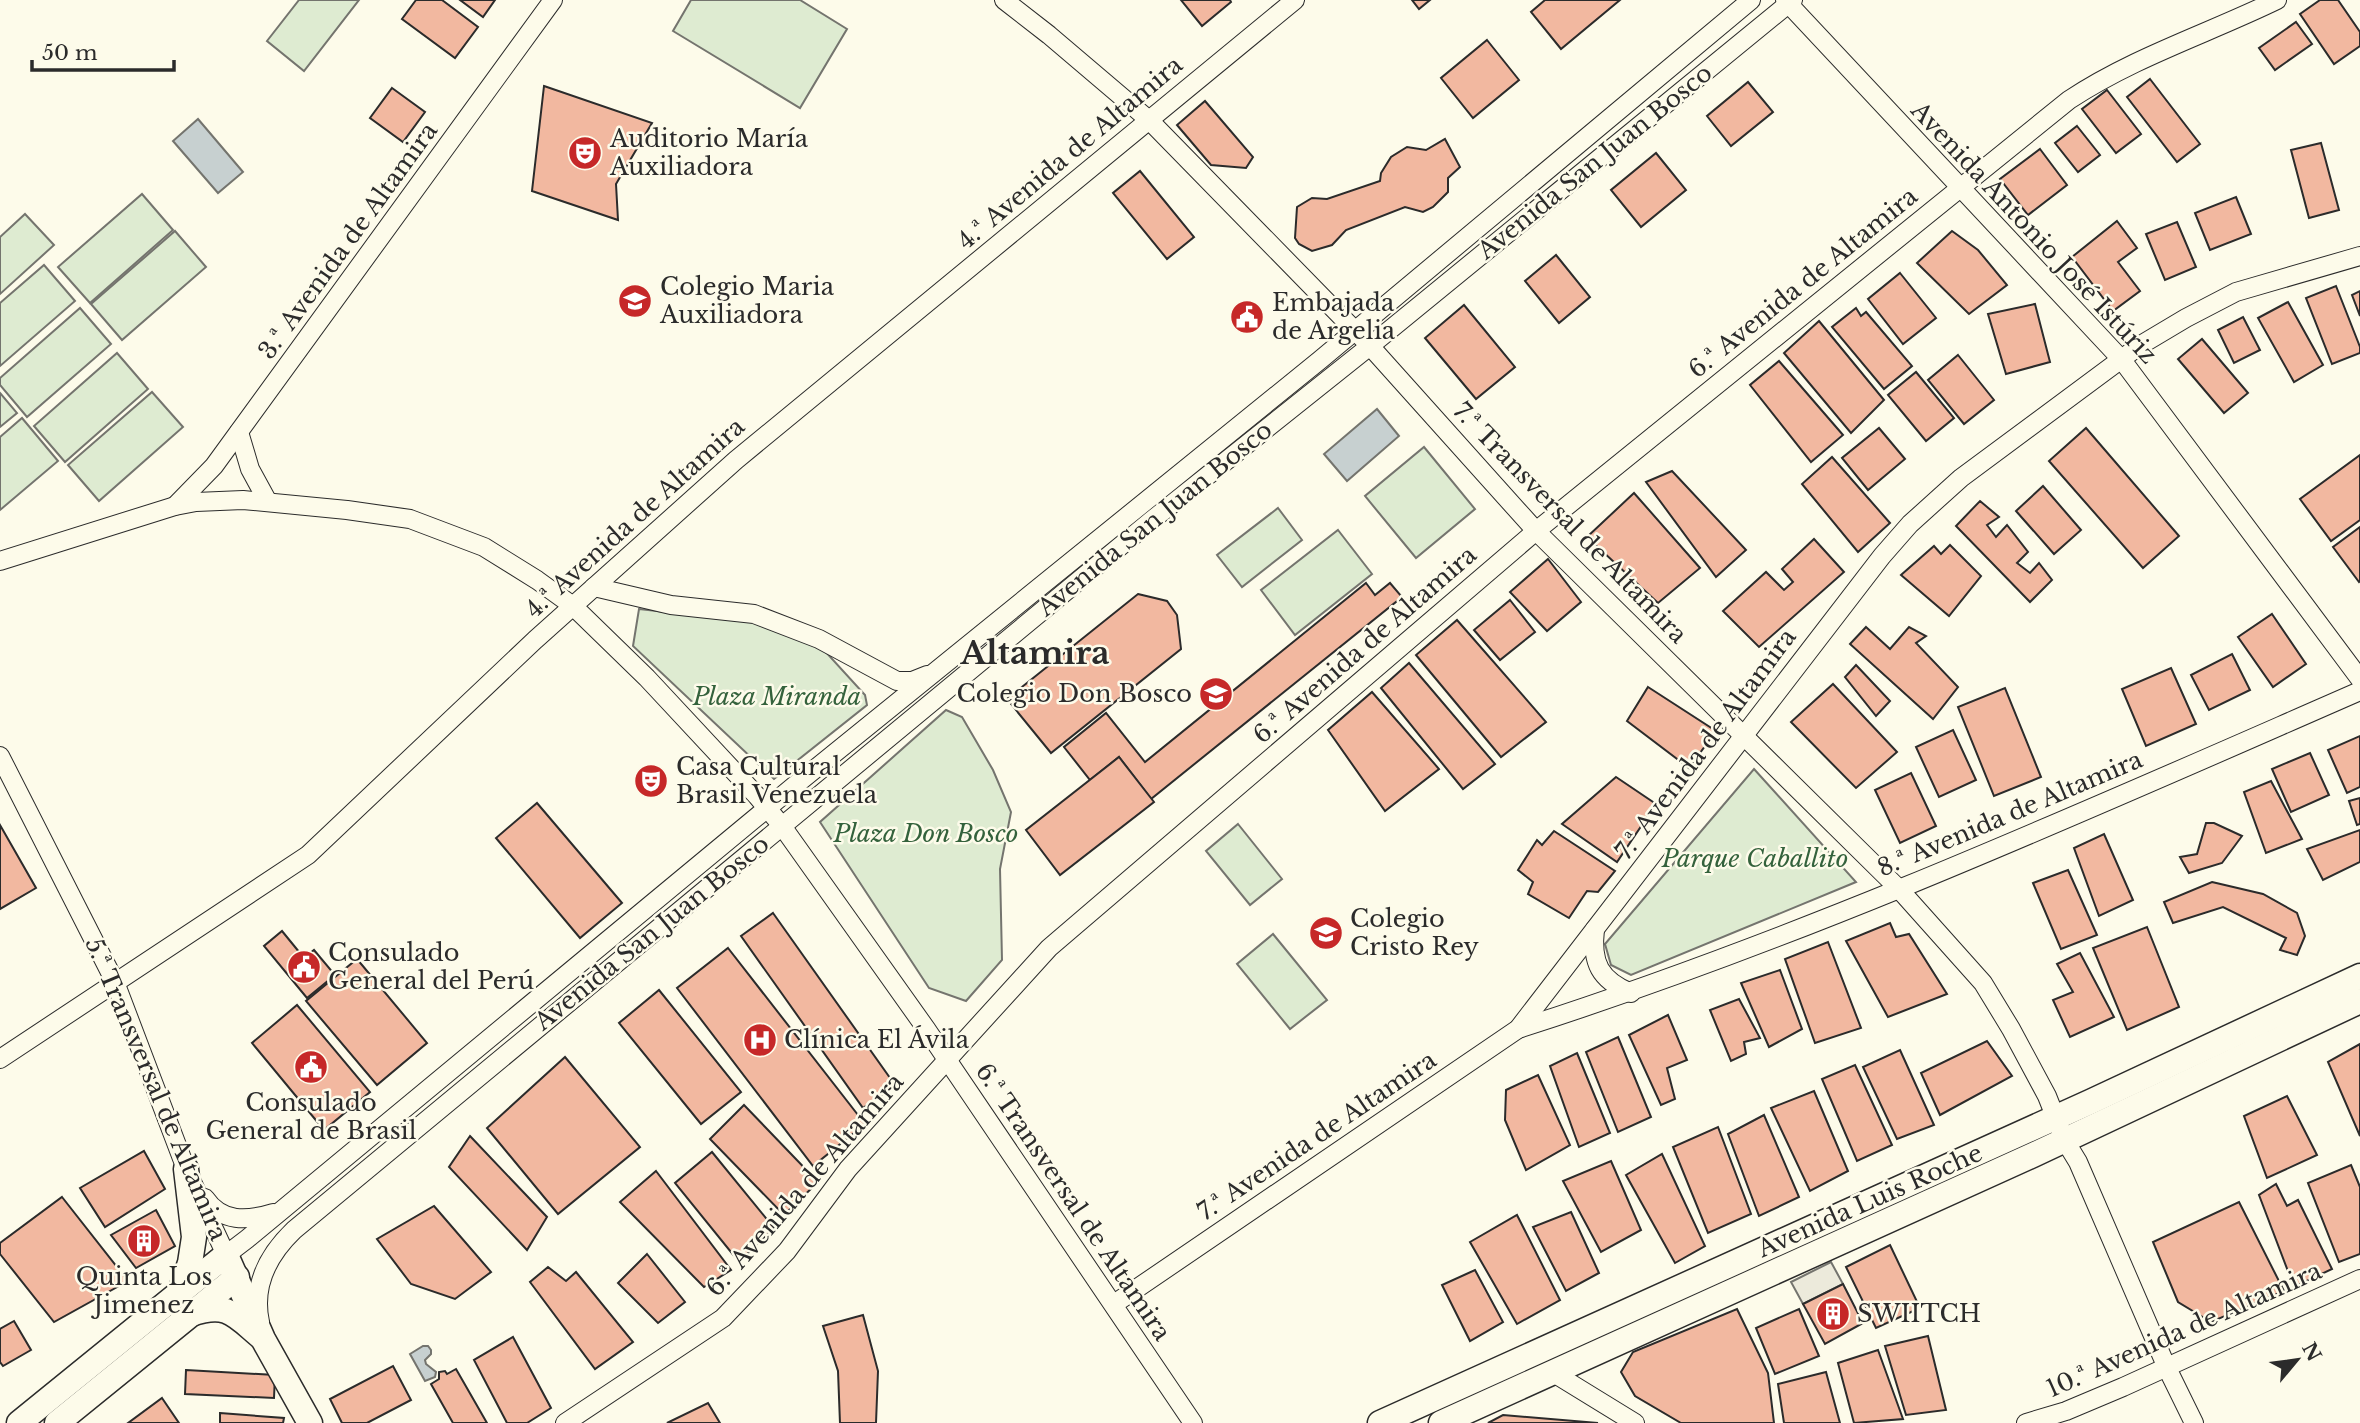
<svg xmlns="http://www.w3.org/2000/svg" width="2360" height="1423" viewBox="0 0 2360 1423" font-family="'Libre Baskerville',serif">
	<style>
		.green { fill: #deebd1; stroke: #74746e; stroke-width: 2 }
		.parking { fill: #eceadb; stroke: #74746e; stroke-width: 2 }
		.water { fill: #c7d0d0; stroke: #74746e; stroke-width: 2 }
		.building { fill: #f2b8a0; stroke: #2b2b2b; stroke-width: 2 }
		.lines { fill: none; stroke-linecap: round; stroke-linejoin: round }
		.minor-casing { stroke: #2b2b2b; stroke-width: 20 }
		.secondary-casing { stroke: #2b2b2b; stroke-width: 27 }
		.minor { stroke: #fdfbea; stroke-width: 18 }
		.secondary { stroke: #fdfbea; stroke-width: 24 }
		.labels { text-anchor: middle; stroke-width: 5; stroke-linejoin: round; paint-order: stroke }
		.poi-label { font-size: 24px; fill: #2b2b2b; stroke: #fdfbea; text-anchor: start }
		.street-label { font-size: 24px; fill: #2b2b2b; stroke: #fdfbea }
		.park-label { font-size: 24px; font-style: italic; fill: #34623c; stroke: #fdfbea }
		.district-label { font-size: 32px; font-weight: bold; fill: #2b2b2b; stroke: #fdfbea }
	</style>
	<rect width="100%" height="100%" fill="#fdfbea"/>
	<g class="green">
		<path d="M299,0H359L304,71L267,41Z"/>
		<path d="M691,0H800L847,29L800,108L673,31Z"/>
		<path d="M142,194L173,230L90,303L58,267Z"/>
		<path d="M25,214L54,245L0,294V237Z"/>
		<path d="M175,231L206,267L122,340L91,304Z"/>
		<path d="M44,265L75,301L0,366V303Z"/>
		<path d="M80,308L111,344L27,417L0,385V378Z"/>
		<path d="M117,353L148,389L65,462L34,426Z"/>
		<path d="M152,392L183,427L99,501L68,465Z"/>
		<path d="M0,393L17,413L0,427Z"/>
		<path d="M22,418L58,461L0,510V437Z"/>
		<path d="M1424,447L1475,509L1416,558L1365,496Z"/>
		<path d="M1278,508L1302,540L1242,587L1217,555Z"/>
		<path d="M1338,530L1372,574L1295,635L1261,590Z"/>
		<path d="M639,609L756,622L824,650L865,695L867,705L774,779L633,646Z"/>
		<path d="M946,710L962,717L993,770L1011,812L1000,869L1002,960L966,1001L929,988L820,822Z"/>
		<path d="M1754,769L1856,882L1631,975L1611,965L1605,944Z"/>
		<path d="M1238,824L1282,879L1250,905L1206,851Z"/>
		<path d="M1273,934L1327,1000L1290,1029L1237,964Z"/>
	</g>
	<path class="parking" d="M1831,1262L1843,1284L1803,1304L1791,1282Z"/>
	<g class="water">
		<path d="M198,119L243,172L218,193L173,141Z"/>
		<path d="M1377,409L1399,436L1347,481L1324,454Z"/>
		<path d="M423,1346H428L431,1350V1354L425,1360L426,1364L436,1372L435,1377L425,1381L410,1354Z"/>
	</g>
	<g class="building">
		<path d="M416,0H442L478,27L455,58L402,19Z"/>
		<path d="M460,0H495L483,17Z"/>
		<path d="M1181,0H1230L1231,2L1202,26Z"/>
		<path d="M1412,0H1430L1419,9Z"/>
		<path d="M1545,0H1620L1561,49L1531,12Z"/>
		<path d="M2320,0H2338L2360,32V46L2334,64L2300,14Z"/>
		<path d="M2296,22L2312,44L2275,70L2259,48Z"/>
		<path d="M1487,40L1519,80L1473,118L1441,78Z"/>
		<path d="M2150,79L2200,144L2177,162L2127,97Z"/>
		<path d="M1748,82L1773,112L1731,146L1707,116Z"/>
		<path d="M544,86L652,123L616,184L618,220L532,191Z"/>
		<path d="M392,88L425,112L403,142L370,118Z"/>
		<path d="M2107,90L2141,134L2116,153L2082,109Z"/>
		<path d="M1205,101L1253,157L1246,168L1211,165L1177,125Z"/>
		<path d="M2077,126L2100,155L2078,172L2055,143Z"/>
		<path d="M1445,139L1460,167L1448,178V192L1433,207L1423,212L1405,207L1346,230L1332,245L1312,251L1299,244L1295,238L1297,207L1312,198L1327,199L1380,181L1381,173L1391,157L1407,147L1426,150Z"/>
		<path d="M2321,143L2339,210L2309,218L2291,150Z"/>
		<path d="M2040,149L2067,185L2028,215L2000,179Z"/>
		<path d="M1656,153L1686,190L1641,227L1611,190Z"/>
		<path d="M1140,171L1194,237L1167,259L1113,193Z"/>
		<path d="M2236,197L2251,234L2210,250L2195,213Z"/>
		<path d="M2117,221L2137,248L2118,262L2140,291L2113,311L2072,257Z"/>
		<path d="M2177,222L2196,267L2165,280L2146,234Z"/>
		<path d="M1952,231L1978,250L2007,285L1969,314L1917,263Z"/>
		<path d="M1556,255L1590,297L1559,323L1525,281Z"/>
		<path d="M1900,273L1936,318L1903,344L1868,299Z"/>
		<path d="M2336,286L2360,347V353L2332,364L2306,298Z"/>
		<path d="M2360,291V316L2352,295Z"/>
		<path d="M2288,302L2323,365L2294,382L2258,318Z"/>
		<path d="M2035,304L2050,362L2006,374L1988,314Z"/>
		<path d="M1464,305L1515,367L1476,399L1425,338Z"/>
		<path d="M1856,308L1861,316L1866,312L1912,366L1884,389L1832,327Z"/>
		<path d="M2243,317L2260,350L2234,363L2218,330Z"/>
		<path d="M1819,321L1884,400L1851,433L1784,353Z"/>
		<path d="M2202,339L2248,393L2224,413L2178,359Z"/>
		<path d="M1958,355L1994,400L1964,424L1928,380Z"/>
		<path d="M1779,361L1843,435L1811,462L1750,385Z"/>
		<path d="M1916,372L1954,418L1926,441L1888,395Z"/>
		<path d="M1879,428L1905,459L1868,490L1842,458Z"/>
		<path d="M2086,428L2179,536L2143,568L2049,461Z"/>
		<path d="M2360,455V520L2331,541L2300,499Z"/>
		<path d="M1832,457L1890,523L1858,552L1802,484Z"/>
		<path d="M1672,471L1746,550L1716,577L1646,482Z"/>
		<path d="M2043,486L2081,530L2054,554L2016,511Z"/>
		<path d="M1634,493L1700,568L1658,603L1587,537Z"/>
		<path d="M1980,501L1999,517L1987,525L1996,537L2007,525L2028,552L2017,563L2030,573L2039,563L2052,580L2030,602L1956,526Z"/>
		<path d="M2360,527V581L2359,582L2333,547Z"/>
		<path d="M1814,539L1844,572L1759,647L1723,611L1766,572L1784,590L1793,582L1782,569Z"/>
		<path d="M1950,545L1981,576L1949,616L1901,575L1934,546L1941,554Z"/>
		<path d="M1548,559L1581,602L1547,631L1510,592Z"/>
		<path d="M1366,583L1375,595L1390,583L1402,597L1151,799L1119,757L1090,780L1064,747L1106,713L1145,762Z"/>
		<path d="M1138,594L1167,601L1177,615L1181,649L1051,753L1007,699Z"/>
		<path d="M1510,600L1535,632L1500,660L1474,630Z"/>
		<path d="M2272,614L2306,664L2273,687L2238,637Z"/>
		<path d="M1457,620L1546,722L1501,757L1416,655Z"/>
		<path d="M1866,627L1890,649L1909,627L1926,636L1916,643L1958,687L1933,719L1850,644Z"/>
		<path d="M2232,654L2250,690L2209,710L2191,675Z"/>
		<path d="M1409,663L1495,764L1463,789L1381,688Z"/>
		<path d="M1856,665L1890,701L1876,716L1845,677Z"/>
		<path d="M2171,668L2196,724L2146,746L2122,689Z"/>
		<path d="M1833,684L1897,752L1856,788L1791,722Z"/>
		<path d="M1648,687L1716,731L1689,768L1627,721Z"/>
		<path d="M2005,688L2041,777L1994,796L1958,707Z"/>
		<path d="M1372,692L1439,769L1385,811L1328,730Z"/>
		<path d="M1953,730L1976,780L1939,797L1916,747Z"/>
		<path d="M2360,736V787L2347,793L2328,750Z"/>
		<path d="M2310,753L2329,795L2291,812L2272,769Z"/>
		<path d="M1119,757L1154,802L1060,875L1026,830Z"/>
		<path d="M1911,773L1936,826L1900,843L1875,790Z"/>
		<path d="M1616,777L1656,804L1617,862L1562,824Z"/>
		<path d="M2271,781L2302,839L2266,853L2244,792Z"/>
		<path d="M2360,798V824L2357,825L2349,801Z"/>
		<path d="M537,803L622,903L580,938L496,838Z"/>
		<path d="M2206,823H2214L2242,836L2222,863L2189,873L2180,857L2197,854Z"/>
		<path d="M0,825L36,888L0,909Z"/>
		<path d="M2360,830V862L2323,880L2307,849Z"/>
		<path d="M1554,831L1615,871L1598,892L1587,891L1569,918L1528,894L1533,882L1518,870L1537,840L1542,845Z"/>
		<path d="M2104,834L2133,900L2099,916L2074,848Z"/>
		<path d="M2068,870L2097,935L2061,949L2033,883Z"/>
		<path d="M2212,882L2263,894L2297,913L2305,936L2297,955L2280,950L2286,938L2223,907L2173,923L2164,902Z"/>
		<path d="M773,913L895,1085L863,1108L741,936Z"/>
		<path d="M1890,923L1896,937L1909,934L1947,994L1888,1017L1846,941Z"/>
		<path d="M2147,927L2179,1007L2127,1030L2093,948Z"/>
		<path d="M282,931L304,958L314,950L335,975L307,998L264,946Z"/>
		<path d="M1828,942L1861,1028L1815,1043L1785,959Z"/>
		<path d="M728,948L865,1124L813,1166L677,988Z"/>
		<path d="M2080,953L2114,1017L2070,1037L2053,1000L2073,992L2057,964Z"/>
		<path d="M357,959L427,1043L377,1085L306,1001Z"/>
		<path d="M1780,970L1802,1029L1769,1047L1741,983Z"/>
		<path d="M659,990L741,1092L701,1124L619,1023Z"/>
		<path d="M1739,999L1760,1038L1744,1042L1746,1054L1731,1061L1710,1010Z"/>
		<path d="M297,1005L370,1092L324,1130L252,1043Z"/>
		<path d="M1668,1015L1687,1060L1667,1068L1675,1099L1661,1105L1629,1035Z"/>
		<path d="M1618,1037L1651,1117L1618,1132L1586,1052Z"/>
		<path d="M1987,1041L2012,1076L1940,1115L1921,1073Z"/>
		<path d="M2360,1044V1136L2328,1062Z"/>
		<path d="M1900,1050L1934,1125L1897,1139L1863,1067Z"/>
		<path d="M1577,1053L1610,1133L1579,1147L1550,1066Z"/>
		<path d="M565,1057L640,1147L558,1214L487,1128Z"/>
		<path d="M1855,1065L1892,1145L1857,1161L1822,1079Z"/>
		<path d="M1538,1075L1570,1145L1526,1170L1505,1120L1506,1090Z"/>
		<path d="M1814,1091L1848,1171L1810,1191L1771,1108Z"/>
		<path d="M2287,1096L2317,1155L2267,1178L2244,1116Z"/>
		<path d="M744,1105L818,1182L784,1215L710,1139Z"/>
		<path d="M1764,1115L1799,1197L1759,1216L1728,1134Z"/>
		<path d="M1718,1127L1751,1214L1708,1233L1673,1147Z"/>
		<path d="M470,1136L547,1217L527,1250L449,1167Z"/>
		<path d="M144,1151L165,1189L105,1227L80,1188Z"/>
		<path d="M712,1152L774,1228L739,1262L675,1183Z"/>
		<path d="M1662,1154L1705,1246L1675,1263L1626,1175Z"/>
		<path d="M1611,1161L1641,1230L1601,1252L1563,1181Z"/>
		<path d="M2351,1165L2360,1187V1254L2339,1262L2308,1183Z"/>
		<path d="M656,1171L731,1270L704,1287L620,1202Z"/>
		<path d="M2276,1184L2287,1206L2298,1200L2332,1269L2294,1287L2259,1195Z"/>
		<path d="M62,1197L128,1281L54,1322L0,1254V1243Z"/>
		<path d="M2239,1202L2284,1291L2211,1322L2178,1302L2153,1242Z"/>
		<path d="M434,1206L491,1272L455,1299L411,1284L377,1239Z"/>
		<path d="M156,1210L175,1246L136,1268L111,1235Z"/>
		<path d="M1571,1212L1599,1273L1566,1291L1533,1227Z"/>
		<path d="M1517,1215L1560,1300L1517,1324L1470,1242Z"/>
		<path d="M1890,1245L1920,1308L1876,1328L1846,1267Z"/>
		<path d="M647,1254L685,1302L658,1323L618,1283Z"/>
		<path d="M548,1267L566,1281L576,1272L633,1342L595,1369L530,1282Z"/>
		<path d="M1475,1270L1503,1322L1470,1341L1442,1285Z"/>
		<path d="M1843,1284L1863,1323L1825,1344L1803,1304Z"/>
		<path d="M1737,1309L1768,1373L1774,1423H1681L1635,1396L1621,1372L1633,1352Z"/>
		<path d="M1799,1309L1819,1356L1775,1374L1756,1328Z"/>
		<path d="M863,1315L878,1371L876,1423H840L838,1371L823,1326Z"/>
		<path d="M14,1321L31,1350L3,1366L0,1362V1329Z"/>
		<path d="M1928,1336L1946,1410L1906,1415L1885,1346Z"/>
		<path d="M513,1337L551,1408L527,1423H507L474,1360Z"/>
		<path d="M1878,1350L1903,1419L1854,1423L1838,1363Z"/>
		<path d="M393,1366L411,1400L367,1423H342L330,1399Z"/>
		<path d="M456,1369L487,1423H453L431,1384L439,1379V1372L445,1371L447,1374Z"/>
		<path d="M186,1370L275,1375L274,1398L185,1394Z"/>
		<path d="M1826,1372L1840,1423H1784L1778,1384Z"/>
		<path d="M162,1398L179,1423H128Z"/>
		<path d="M708,1403L720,1423H667Z"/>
		<path d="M220,1413L284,1418L283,1423H220Z"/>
		<path d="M1503,1415L1598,1423H1488Z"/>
	</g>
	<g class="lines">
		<g class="minor-casing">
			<g id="minor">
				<path d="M1004,0L1049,35L1149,120L1370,346L1536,531L1899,889L1983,983L2011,1029L2047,1096L2064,1139L2078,1162L2167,1368L2194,1423"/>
				<path d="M1785,0L2122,360L2360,679"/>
				<path d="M239,432L250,469L268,502"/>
				<path d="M175,506L214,466L553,0"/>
				<path d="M0,561L175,506L196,502L243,500L347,510L410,519L484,547L537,580L573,606L647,678L757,796L782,826L927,1030L1193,1423"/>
				<path d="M594,587L671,605L754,614L819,639L897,681H912L927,675"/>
				<path d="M0,756L115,982L186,1169L226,1255L247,1239L794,786L1320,360L1751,0"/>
				<path d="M1595,929C1591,963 1600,980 1631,993"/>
				<path d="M1518,1029C1806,937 2083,812 2360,691"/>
				<path d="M0,1059L308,855L535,640L736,460L1295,0"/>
				<path d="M205,1198C222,1223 247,1221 273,1213"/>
				<path d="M1114,1304L1518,1029L1882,556L1910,524L1961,478L2139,346L2186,318L2236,292L2360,256"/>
				<path d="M260,1322C252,1285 268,1255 294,1230L1152,520L1370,346L1793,0"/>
				<path d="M1552,1372L1635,1423"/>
				<path d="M565,1423L723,1318L787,1251L848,1169L1049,948L1536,531L2069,100C2134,57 2207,34 2277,0"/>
				<path d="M2026,1423L2066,1411L2123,1387L2360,1279"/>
			</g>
		</g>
		<g class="secondary-casing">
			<g id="secondary">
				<path d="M180,1292L190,1263L194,1237L186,1169"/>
				<path d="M191,1314C227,1302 234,1314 260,1336"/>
				<path d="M19,1423L226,1255L263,1339L310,1423"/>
				<path d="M57,1423L237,1277"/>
				<path d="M1380,1423L2090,1102L2360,976"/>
				<path d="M1441,1423L2033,1155L2360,1001"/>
			</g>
		</g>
		<use href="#minor" class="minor"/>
		<use href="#secondary" class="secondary"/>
	</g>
	<defs>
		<g id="theatre-disc" transform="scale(1.75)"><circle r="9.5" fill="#c62828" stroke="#fdfbea"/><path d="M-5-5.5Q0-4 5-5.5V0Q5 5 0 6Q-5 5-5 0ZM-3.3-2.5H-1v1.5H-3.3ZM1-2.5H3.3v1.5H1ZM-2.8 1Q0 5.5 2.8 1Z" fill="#fff"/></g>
		<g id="school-disc" transform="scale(1.75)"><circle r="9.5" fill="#c62828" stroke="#fdfbea"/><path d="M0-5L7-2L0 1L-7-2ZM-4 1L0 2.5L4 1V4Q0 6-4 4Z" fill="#fff"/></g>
		<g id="civic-disc" transform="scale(1.75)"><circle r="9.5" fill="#c62828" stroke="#fdfbea"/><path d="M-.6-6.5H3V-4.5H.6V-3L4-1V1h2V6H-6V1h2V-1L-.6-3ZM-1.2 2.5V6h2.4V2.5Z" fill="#fff"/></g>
		<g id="hospital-disc" transform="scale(1.75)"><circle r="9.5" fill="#c62828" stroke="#fdfbea"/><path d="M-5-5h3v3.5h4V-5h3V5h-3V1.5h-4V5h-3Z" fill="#fff"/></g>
		<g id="building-disc" transform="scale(1.75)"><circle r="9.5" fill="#c62828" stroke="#fdfbea"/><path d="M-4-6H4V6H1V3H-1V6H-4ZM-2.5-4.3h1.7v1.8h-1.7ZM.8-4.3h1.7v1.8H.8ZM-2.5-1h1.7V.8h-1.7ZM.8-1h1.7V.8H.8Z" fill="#fff"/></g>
	</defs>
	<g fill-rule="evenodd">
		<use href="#theatre-disc" x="585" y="153"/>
		<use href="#school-disc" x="635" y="301"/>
		<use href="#civic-disc" x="1247" y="317"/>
		<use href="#school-disc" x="1216" y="694"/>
		<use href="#theatre-disc" x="651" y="781"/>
		<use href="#school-disc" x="1326" y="933"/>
		<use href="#civic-disc" x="304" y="967"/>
		<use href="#hospital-disc" x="760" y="1040"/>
		<use href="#civic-disc" x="311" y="1067"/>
		<use href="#building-disc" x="144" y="1241"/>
		<use href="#building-disc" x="1833" y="1314"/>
	</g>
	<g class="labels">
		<g class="poi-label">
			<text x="610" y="147">Auditorio María<tspan x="610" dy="28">Auxiliadora</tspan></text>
			<text x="660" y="295">Colegio Maria<tspan x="660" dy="28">Auxiliadora</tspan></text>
			<text x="1272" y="311">Embajada<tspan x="1272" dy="28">de Argelia</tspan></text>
			<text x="1192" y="702" text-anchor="end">Colegio Don Bosco</text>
			<text x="676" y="775">Casa Cultural<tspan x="676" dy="28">Brasil Venezuela</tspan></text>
			<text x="1350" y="927">Colegio<tspan x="1350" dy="28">Cristo Rey</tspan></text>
			<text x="328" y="961">Consulado<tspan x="328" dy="28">General del Perú</tspan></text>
			<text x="784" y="1048">Clínica El Ávila</text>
			<text x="311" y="1111" text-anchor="middle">Consulado<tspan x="311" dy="28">General de Brasil</tspan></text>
			<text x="144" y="1285" text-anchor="middle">Quinta Los<tspan x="144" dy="28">Jimenez</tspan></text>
			<text x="1857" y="1322">SWIITCH</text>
		</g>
		<g class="street-label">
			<text transform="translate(1070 153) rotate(-40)" y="8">4.ª Avenida de Altamira</text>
			<text transform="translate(1595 162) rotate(-39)" y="8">Avenida San Juan Bosco</text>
			<text transform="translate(2034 233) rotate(47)" y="8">Avenida Antonio José Istúriz</text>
			<text transform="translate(348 241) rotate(-54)" y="8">3.ª Avenida de Altamira</text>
			<text transform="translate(1803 283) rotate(-39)" y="8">6.ª Avenida de Altamira</text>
			<text transform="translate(635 518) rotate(-42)" y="8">4.ª Avenida de Altamira</text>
			<text transform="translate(1155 519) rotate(-39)" y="8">Avenida San Juan Bosco</text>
			<text transform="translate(1570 523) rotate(46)" y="8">7.ª Transversal de Altamira</text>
			<text transform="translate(1365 645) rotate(-41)" y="8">6.ª Avenida de Altamira</text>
			<text transform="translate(1706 744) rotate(-53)" y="8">7.ª Avenida de Altamira</text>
			<text transform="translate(2010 814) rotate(-23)" y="8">8.ª Avenida de Altamira</text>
			<text transform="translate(652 933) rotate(-39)" y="8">Avenida San Juan Bosco</text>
			<text transform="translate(156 1089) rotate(67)" y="8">5.ª Transversal de Altamira</text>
			<text transform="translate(1317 1136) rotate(-34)" y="8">7.ª Avenida de Altamira</text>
			<text transform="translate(805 1185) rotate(-49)" y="8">6.ª Avenida de Altamira</text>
			<text transform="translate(1870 1201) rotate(-24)" y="8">Avenida Luis Roche</text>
			<text transform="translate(1073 1202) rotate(56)" y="8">6.ª Transversal de Altamira</text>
			<text transform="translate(2184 1330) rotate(-24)" y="8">10.ª Avenida de Altamira</text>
		</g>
		<g class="park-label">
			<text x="777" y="705">Plaza Miranda</text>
			<text x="926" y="842">Plaza Don Bosco</text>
			<text x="1755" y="867">Parque Caballito</text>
		</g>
		<g class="district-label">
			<text x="1035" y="664">Altamira</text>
		</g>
	</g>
	<g transform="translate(2297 1360) rotate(61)" stroke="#fdfbea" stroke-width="5" paint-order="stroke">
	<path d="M0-5L12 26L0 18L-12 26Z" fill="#2b2b2b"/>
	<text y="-10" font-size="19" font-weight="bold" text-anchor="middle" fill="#2b2b2b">N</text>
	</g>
	<path d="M32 60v10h142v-10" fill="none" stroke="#2b2b2b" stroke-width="3.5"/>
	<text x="42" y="60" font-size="21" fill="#2b2b2b" stroke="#fdfbea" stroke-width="5" paint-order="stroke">50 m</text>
</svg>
